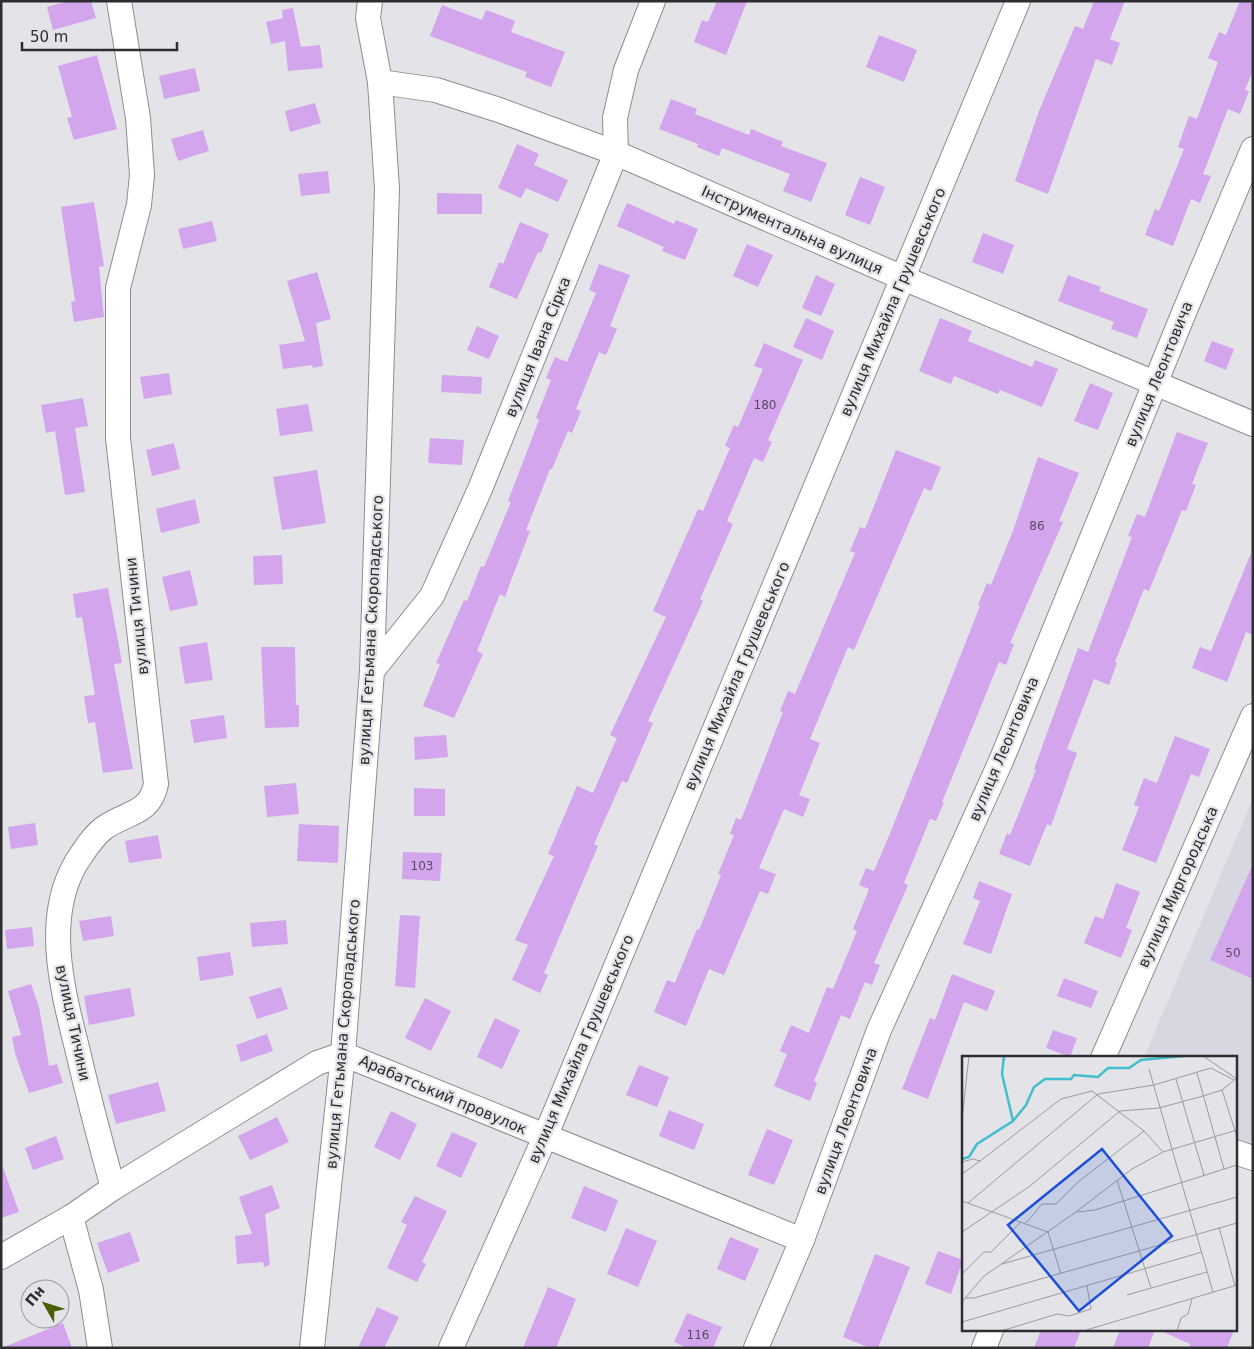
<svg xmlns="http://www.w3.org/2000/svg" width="1254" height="1349" viewBox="0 0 1254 1349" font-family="'DejaVu Sans',sans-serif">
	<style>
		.built { fill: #d7d7e2 }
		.building { fill: #d3a5ec }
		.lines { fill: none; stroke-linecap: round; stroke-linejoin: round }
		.minor-casing { stroke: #8d8d91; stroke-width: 26 }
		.minor { stroke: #fff; stroke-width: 24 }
		.labels { text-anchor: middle; stroke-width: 4.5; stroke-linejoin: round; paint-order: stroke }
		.number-label { font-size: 12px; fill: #574c5f }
		.street-label { font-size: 15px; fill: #2e2e30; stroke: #e3e3e8 }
		.inset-river { fill: none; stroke: #42bece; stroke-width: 2.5 }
		.inset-road { fill: none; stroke: #9b9b9e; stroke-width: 1 }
		.view { fill: #1d4ed8; fill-opacity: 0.15; stroke: #1d4ed8; stroke-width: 2.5 }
		.inset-edge { fill: none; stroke: #2e2e30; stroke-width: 2.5 }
	</style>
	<rect width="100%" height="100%" fill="#e3e3e8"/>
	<path class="built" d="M1253,798V1150L1235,1144V1058H1144Z"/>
	<g class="building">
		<path d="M68,1H91L96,18L53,30L47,7Z"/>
		<path d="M717,1H747L726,55L694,42L702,20L708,22Z"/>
		<path d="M1094,1H1125L1110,39L1120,43L1112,65L1096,59L1048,194L1015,181L1039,111L1075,26L1083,29Z"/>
		<path d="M1240,1H1253V70L1245,90L1249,91L1240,114L1228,109L1203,174L1211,176L1200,203L1191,199L1173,246L1145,235L1155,209L1159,211L1184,149L1178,147L1189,116L1197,119L1218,62L1208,58L1219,32L1226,35Z"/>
		<path d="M442,5L482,20L486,10L515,21L511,32L565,52L551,87L525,77L527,72L430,36Z"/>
		<path d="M293,8L301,47L320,45L323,68L288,71L285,41L271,44L266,22L283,18L282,10Z"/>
		<path d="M879,35L917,50L904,82L866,67Z"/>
		<path d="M97,55L117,129L74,140L67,118L72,117L58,66Z"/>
		<path d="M195,68L200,91L164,99L159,76Z"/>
		<path d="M671,99L697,109L695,114L749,135L751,129L783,142L781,146L827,163L811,202L783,191L790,174L722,148L719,156L697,147L698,144L659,129Z"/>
		<path d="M315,103L321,123L290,132L285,111Z"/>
		<path d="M203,130L209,151L178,161L171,139Z"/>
		<path d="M517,144L539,154L534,165L568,180L558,202L526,188L521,198L498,188Z"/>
		<path d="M328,171L330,193L301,196L298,174Z"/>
		<path d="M860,177L885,187L870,225L845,215Z"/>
		<path d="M437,193L482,194V214H437Z"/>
		<path d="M94,202L104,266L99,267L104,317L74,322L71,302L75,301L61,207Z"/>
		<path d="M627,203L674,224L676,220L698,229L685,260L662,251L664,247L617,226Z"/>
		<path d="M212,221L217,241L183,249L178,229Z"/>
		<path d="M520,222L549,234L541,253L538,252L517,299L489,287L499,262L503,264Z"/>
		<path d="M983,233L1014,245L1003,274L972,262Z"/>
		<path d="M747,244L773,255L758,287L733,276Z"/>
		<path d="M599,264L630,275L610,326L617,329L606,355L599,352L576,409L581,411L572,433L568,431L552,469H550L526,530L530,531L512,578L505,597L500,594L477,651L483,654L454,718L423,706L440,664L436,663L464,600L467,601L481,566L484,567L511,502L508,501L539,420L536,418L551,380L546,378L555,357L567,362L596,293L589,290Z"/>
		<path d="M317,272L331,319L316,323L323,366L313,368L312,365L283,369L279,345L305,341L287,281Z"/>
		<path d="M816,275L835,284L821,316L802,308Z"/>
		<path d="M1068,275L1101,287L1099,291L1148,309L1137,338L1111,329L1114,322L1058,301Z"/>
		<path d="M806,318L834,331L822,360L793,347Z"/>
		<path d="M940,318L972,331L968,341L1032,367L1035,360L1058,369L1042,407L1000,390L998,394L954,376L951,384L919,371Z"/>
		<path d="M477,326L499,336L489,359L467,350Z"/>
		<path d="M1212,341L1234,349L1226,370L1204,361Z"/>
		<path d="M764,343L803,360L768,440L772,442L763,462L754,458L727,521L733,524L700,599L703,601L648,721L653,723L627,783L622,781L594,844L598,846L544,973L548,975L540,993L512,980L528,945L515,940L554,856L548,854L577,786L593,793L617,738L610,735L666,617L653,611L698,509L703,511L730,448L725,446L734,425L738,427L763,369L754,366Z"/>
		<path d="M169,373L172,394L144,399L140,377Z"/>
		<path d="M442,375L482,377L481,394L441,392Z"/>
		<path d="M1090,383L1113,393L1098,430L1074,421Z"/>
		<path d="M83,398L88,426L75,428L85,492L65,495L55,431L46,433L41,405Z"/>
		<path d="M308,404L313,431L280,436L276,409Z"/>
		<path d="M1177,432L1208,443L1192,484L1196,485L1186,511L1182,510L1149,591L1144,589L1115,662L1117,663L1109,685L1094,679L1067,749L1077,753L1051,826L1047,824L1030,866L999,854L1007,833L1010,835L1036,770L1034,769L1078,648L1088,652L1132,537L1128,536L1137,514L1145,517Z"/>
		<path d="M430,438L464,440L462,465L428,463Z"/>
		<path d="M174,443L180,469L152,476L146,450Z"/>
		<path d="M896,450L941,467L931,491L924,488L854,650L848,647L810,739L820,743L799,795L810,799L803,817L784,809L759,868L776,874L768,894L760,891L724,975L709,969L686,1026L654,1012L667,980L675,983L697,929L699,930L721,875L718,874L734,835L730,834L736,818L741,820L783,712L780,711L788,691L795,694L855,553L850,551L860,527L865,529Z"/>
		<path d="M1038,457L1079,473L1059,521L1063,522L1010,643L1014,644L1006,665L999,662L942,802H944L936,821L930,819L904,883L908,885L874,963L880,965L872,985L865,982L850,1019L841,1015L814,1081L817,1083L810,1101L774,1086L787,1054L780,1051L791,1025L809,1033L827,987L833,989L857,931L853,929L869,889L859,885L866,868L874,871L891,831L980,606L978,605L987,583L991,585L1013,531Z"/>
		<path d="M317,470L326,523L282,530L273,477Z"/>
		<path d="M195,499L200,523L161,533L156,509Z"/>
		<path d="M1251,553L1253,635L1246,632L1227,682L1192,668L1200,647L1211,651Z"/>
		<path d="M282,555L283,584L254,585L253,556Z"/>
		<path d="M190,570L198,605L170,611L162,577Z"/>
		<path d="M108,588L122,663L114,664L133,769L103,773L95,722L88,723L84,696L95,695L82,617L76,618L73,594Z"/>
		<path d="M207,642L213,680L185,684L179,647Z"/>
		<path d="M261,647H295L296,705H299V727L265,728Z"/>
		<path d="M224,715L227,738L194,743L190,720Z"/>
		<path d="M446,735L448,757L415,760L414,737Z"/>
		<path d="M1175,736L1210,749L1199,777L1191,774L1156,863L1122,850L1139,807L1134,805L1144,778L1157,783Z"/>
		<path d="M296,783L299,814L267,817L264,786Z"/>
		<path d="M414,788L445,789V816H414Z"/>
		<path d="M35,823L38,845L11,849L8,827Z"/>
		<path d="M299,824L339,826L338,863L297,861Z"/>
		<path d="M158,835L162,858L129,863L125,841Z"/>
		<path d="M403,852L442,853L440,881L402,879Z"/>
		<path d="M1253,864V979L1210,960Z"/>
		<path d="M979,881L1012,894L991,954L963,944L980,901L973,898Z"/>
		<path d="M1116,883L1140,892L1126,928L1132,930L1121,958L1084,943L1095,916L1103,919Z"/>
		<path d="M400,915L420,916L415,988L395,986Z"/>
		<path d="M111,916L114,936L83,941L79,921Z"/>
		<path d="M286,920L288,944L252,947L250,923Z"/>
		<path d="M32,927L34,946L7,949L5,930Z"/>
		<path d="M230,952L234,975L200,981L197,957Z"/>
		<path d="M952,974L995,991L987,1011L964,1002L928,1099L902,1089L930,1018L935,1020Z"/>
		<path d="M1064,978L1098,991L1091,1008L1057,996Z"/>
		<path d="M31,984L39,1007L49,1066L57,1064L63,1083L29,1093L15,1053L12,1037L21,1035L8,991Z"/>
		<path d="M281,987L288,1009L257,1019L249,997Z"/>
		<path d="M130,988L135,1016L89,1025L84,996Z"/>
		<path d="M425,998L451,1011L431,1051L405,1038Z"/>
		<path d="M495,1018L520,1030L502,1069L477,1057Z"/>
		<path d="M1053,1030L1077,1038L1070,1057L1046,1048Z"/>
		<path d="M267,1034L273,1051L241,1062L236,1045Z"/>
		<path d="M639,1065L669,1077L657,1107L626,1095Z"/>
		<path d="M158,1082L166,1111L116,1124L108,1095Z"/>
		<path d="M669,1110L704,1124L694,1150L659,1136Z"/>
		<path d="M391,1111L417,1124L400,1160L374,1147Z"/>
		<path d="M277,1117L289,1142L250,1160L238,1136Z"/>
		<path d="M767,1129L793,1140L774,1185L748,1175Z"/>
		<path d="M452,1132L477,1143L461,1178L436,1166Z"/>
		<path d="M56,1136L64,1159L33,1170L25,1148Z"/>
		<path d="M3,1167L19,1212L1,1218V1168Z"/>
		<path d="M272,1185L280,1208L265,1214L270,1265L264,1267L263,1262L237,1264L235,1236L252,1234L239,1197Z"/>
		<path d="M584,1186L618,1200L606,1232L571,1218Z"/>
		<path d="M415,1196L447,1211L422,1262L426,1264L417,1282L387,1268L407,1225L401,1222Z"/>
		<path d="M626,1228L657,1241L638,1287L607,1274Z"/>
		<path d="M130,1232L140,1261L108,1273L97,1243Z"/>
		<path d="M730,1237L759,1249L745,1281L717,1269Z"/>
		<path d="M938,1251L963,1260L951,1294L925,1284Z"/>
		<path d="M875,1254L910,1267L878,1348H870L843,1337Z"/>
		<path d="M548,1287L576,1299L556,1348H523Z"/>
		<path d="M377,1307L399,1317L384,1348H358Z"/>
		<path d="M687,1313L722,1327L713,1348H688L674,1342Z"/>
		<path d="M63,1323L72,1348H4V1347Z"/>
		<path d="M1041,1330H1081L1074,1348H1034Z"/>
		<path d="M1120,1330H1155L1148,1348H1113Z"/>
		<path d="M1159,1330H1234L1227,1348H1189L1190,1344Z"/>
	</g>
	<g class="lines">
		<g class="minor-casing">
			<g id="minor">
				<path d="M380,82L436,90L499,110L616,153L903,278L1253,424"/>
				<path d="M372,671L432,596L480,489L616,153L615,118L626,70L653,1"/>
				<path d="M1103,1058L1253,716"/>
				<path d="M1235,1152L1253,1158"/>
				<path d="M113,1188C101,1144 89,1100 79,1056C64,995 42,921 76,863C84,851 92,837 104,828C126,812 150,815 156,784L118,438V288L139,205L142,175L138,118L119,1"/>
				<path d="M71,1217L91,1290L100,1348"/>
				<path d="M1,1257L71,1217L113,1188L317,1063L343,1054L802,1240"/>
				<path d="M312,1348L343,1054L372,671L387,189L380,82L368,18L370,1"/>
				<path d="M451,1348L545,1137L1018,1"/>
				<path d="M756,1348L802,1240L879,1030L1001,761L1185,310L1253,149"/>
				<path d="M984,1348L991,1330"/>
			</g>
		</g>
		<use href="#minor" class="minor"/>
	</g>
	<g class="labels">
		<g class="number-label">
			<text x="765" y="409">180</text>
			<text x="1037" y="530">86</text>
			<text x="422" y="870">103</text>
			<text x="1233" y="957">50</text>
			<text x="698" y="1339">116</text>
		</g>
		<g class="street-label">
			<text transform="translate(792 230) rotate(24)" y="5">Інструментальна вулиця</text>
			<text transform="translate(893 302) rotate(-67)" y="5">вулиця Михайла Грушевського</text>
			<text transform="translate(538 347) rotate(-68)" y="5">вулиця Івана Сірка</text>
			<text transform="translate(1159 374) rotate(-68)" y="5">вулиця Леонтовича</text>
			<text transform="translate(137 616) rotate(-96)" y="5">вулиця Тичини</text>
			<text transform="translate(371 630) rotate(-87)" y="5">вулиця Гетьмана Скоропадського</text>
			<text transform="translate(737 676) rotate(-67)" y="5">вулиця Михайла Грушевського</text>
			<text transform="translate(1004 749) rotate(-67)" y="5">вулиця Леонтовича</text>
			<text transform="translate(1178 887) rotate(-66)" y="5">вулиця Миргородська</text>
			<text transform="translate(73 1023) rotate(78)" y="5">вулиця Тичини</text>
			<text transform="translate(343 1034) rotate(-85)" y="5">вулиця Гетьмана Скоропадського</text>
			<text transform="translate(581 1049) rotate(-67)" y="5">вулиця Михайла Грушевського</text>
			<text transform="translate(443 1095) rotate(23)" y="5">Арабатський провулок</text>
			<text transform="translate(846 1121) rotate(-70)" y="5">вулиця Леонтовича</text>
		</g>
	</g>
	<g transform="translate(962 1056)">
		<rect width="275" height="275" fill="#e3e3e8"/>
		<path class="inset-river" d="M42,0L40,18L51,65M0,103L7,101L15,88L51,65L64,49L72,31L83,23H109L112,19L136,21L146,12H167L179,4L222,0"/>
		<path class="inset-road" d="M241,0L275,23M187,13L251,236M235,17L262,113M214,23L242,119M260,34L275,81M0,63L7,0M0,106L11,103L18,105L99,43L130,35L182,75L201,96M0,118L18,105M155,124L189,232M0,145L86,176L99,218M6,147L136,38L192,29L249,12L272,24M114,156L133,154L275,109M64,167L80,148H94L116,126L182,75M257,171L273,230M0,176L68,130L158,55L197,52L241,40L260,34L275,22M40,208L275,141M0,218L22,196H29L59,166M165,239L245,216M3,242H12L275,167M0,246L22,220L114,156L170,113L201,96L275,74M0,266L240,196M39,275L95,258L107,260L129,253L125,230M121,275L275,229M215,275L219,262L226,258L230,243"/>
		<path class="view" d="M140,93L210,180L117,255L46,169Z"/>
		<rect width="275" height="275" class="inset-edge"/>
	</g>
	<rect width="1254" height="1349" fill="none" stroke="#2e2e30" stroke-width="5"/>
	<g transform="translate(45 1304) rotate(309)"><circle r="24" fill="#e3e3e8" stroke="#9b9b9e"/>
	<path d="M0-4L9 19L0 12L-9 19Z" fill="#4a5e06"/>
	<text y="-8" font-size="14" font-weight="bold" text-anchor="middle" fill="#2e2e30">Пн</text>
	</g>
	<path d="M22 42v8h155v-8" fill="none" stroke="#2e2e30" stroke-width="2.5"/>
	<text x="30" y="42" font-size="15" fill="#2e2e30" stroke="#e3e3e8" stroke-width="4" paint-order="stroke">50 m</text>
</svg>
